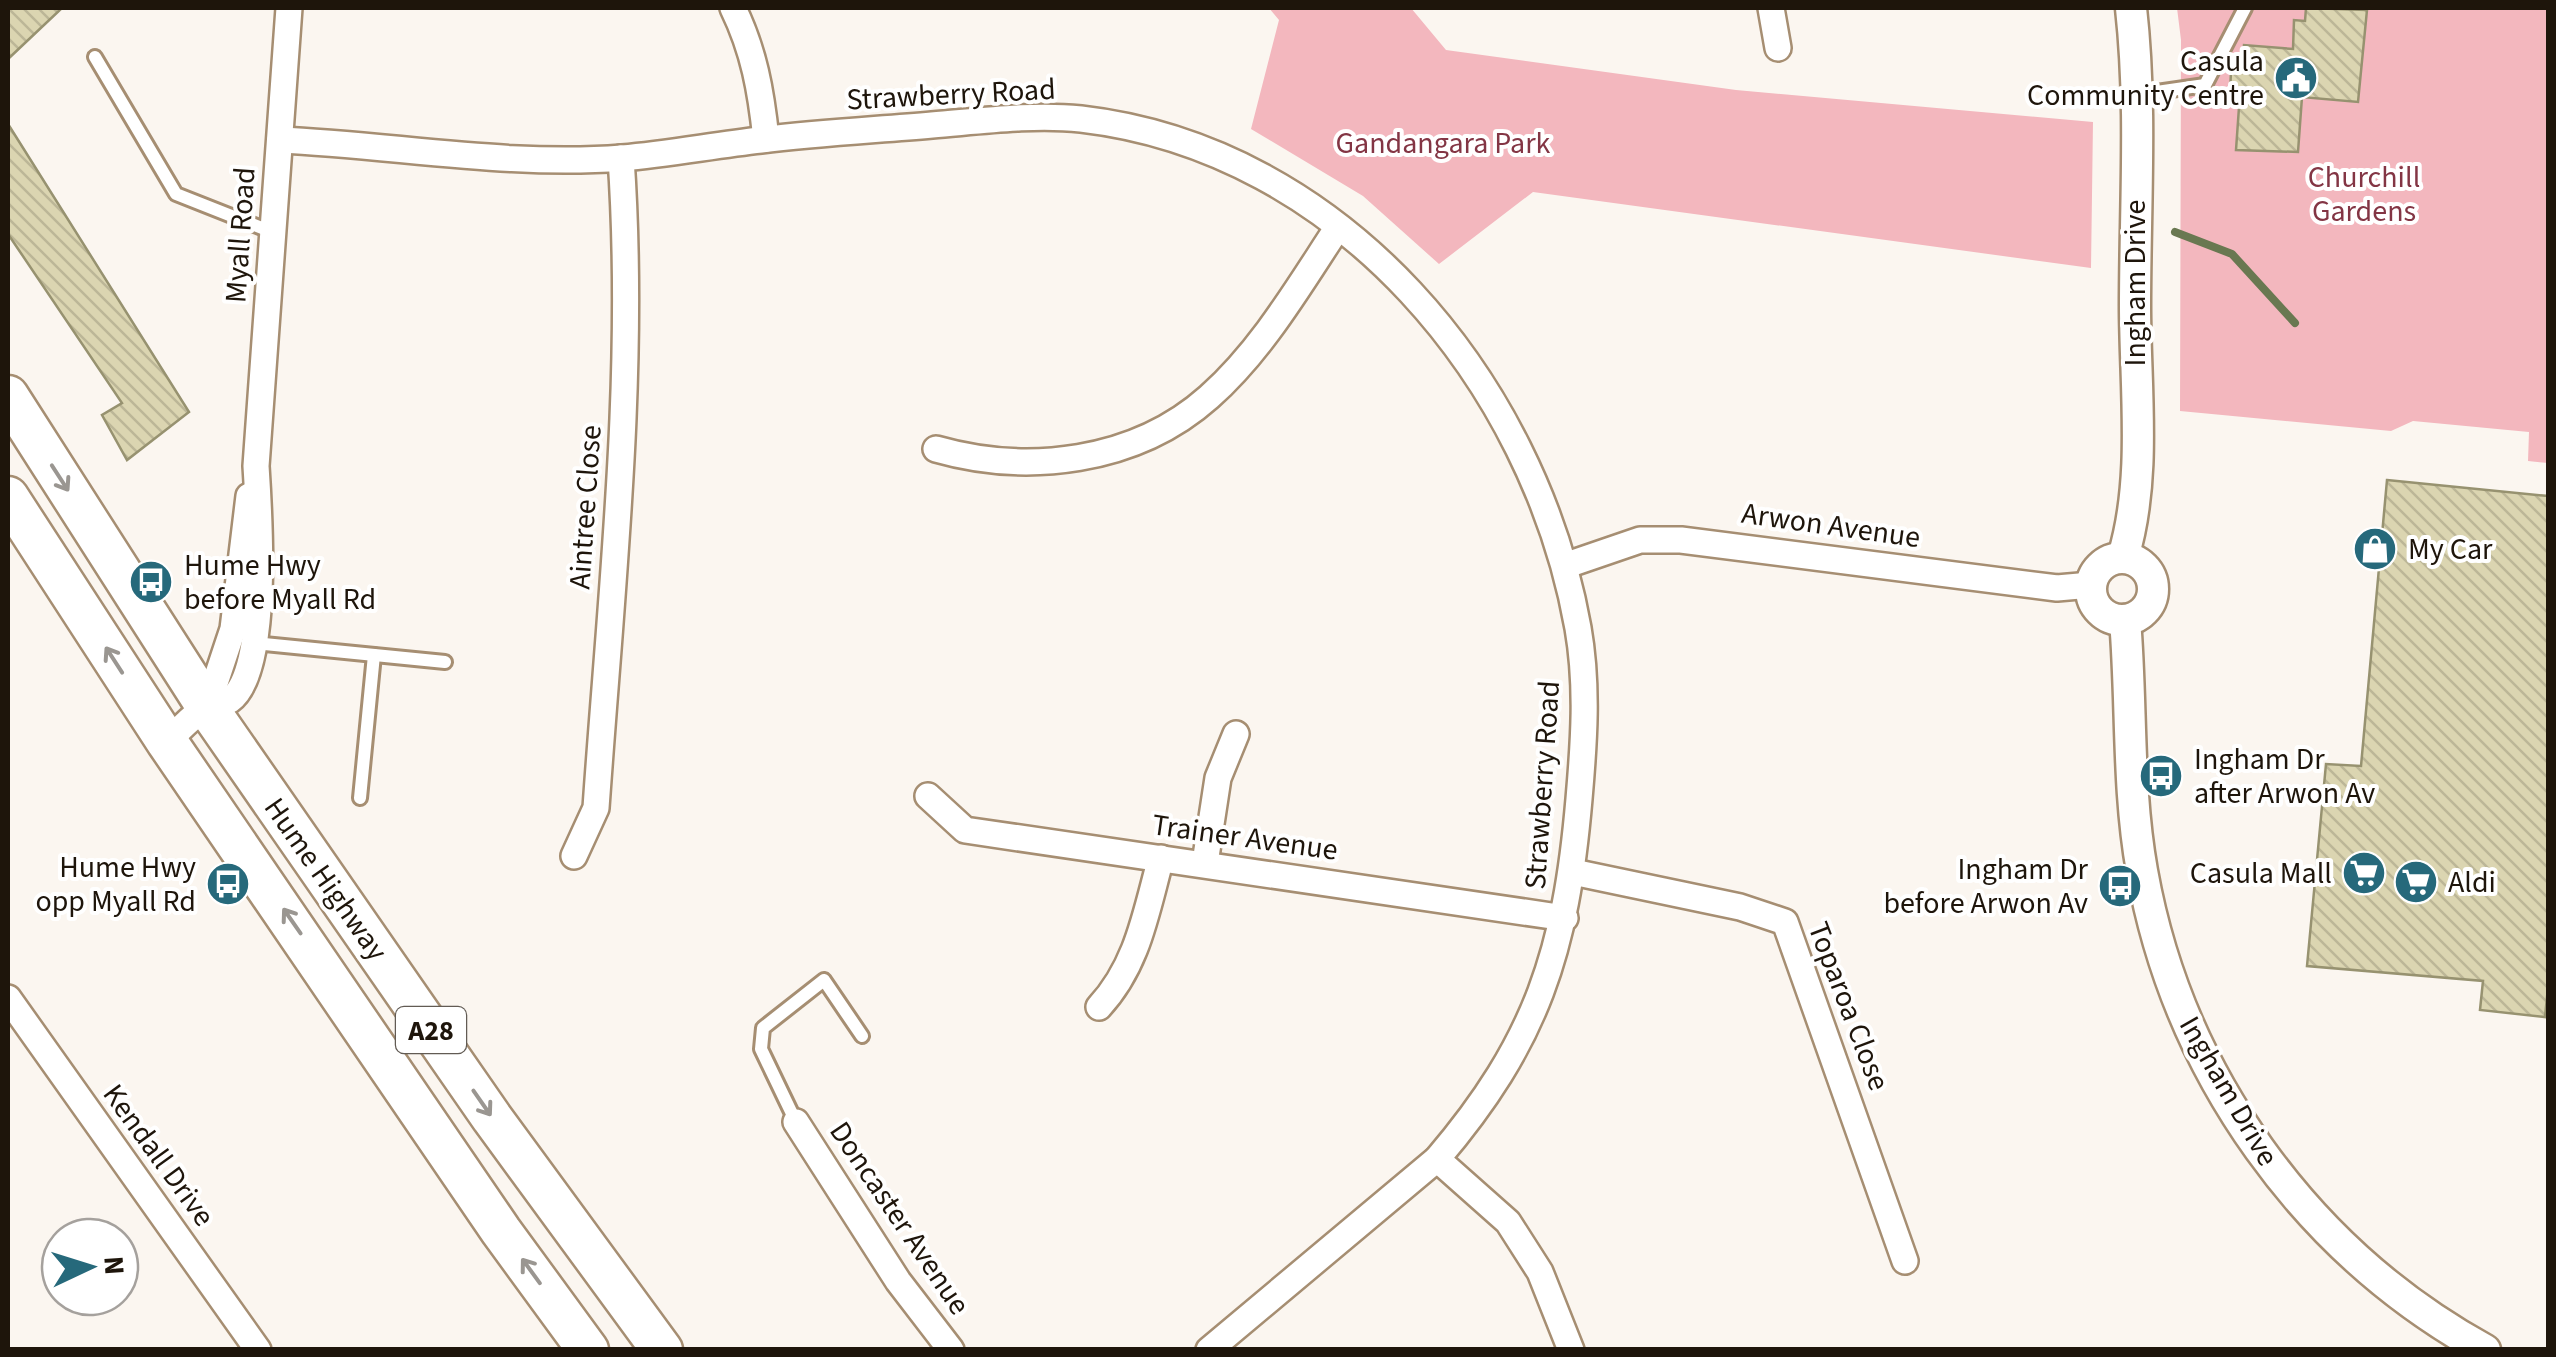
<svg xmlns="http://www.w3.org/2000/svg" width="2556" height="1357" viewBox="0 0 2556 1357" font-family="'Source Sans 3',sans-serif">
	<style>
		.green { fill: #f3b7be }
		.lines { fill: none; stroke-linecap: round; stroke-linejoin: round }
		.stream { stroke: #697851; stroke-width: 8 }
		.building { fill: url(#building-back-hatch); stroke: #979270; stroke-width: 2.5 }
		.service-casing { stroke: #a68e72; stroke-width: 18 }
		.minor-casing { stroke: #a68e72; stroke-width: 30 }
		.tertiary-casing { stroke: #a68e72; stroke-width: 35 }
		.trunk-casing { stroke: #a68e72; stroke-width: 45 }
		.service { stroke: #fff; stroke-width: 12 }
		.minor { stroke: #fff; stroke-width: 25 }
		.tertiary { stroke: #fff; stroke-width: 30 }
		.trunk { stroke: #fff; stroke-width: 40 }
		.oneway { stroke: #9a9691 }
		.labels { text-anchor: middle; stroke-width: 8; stroke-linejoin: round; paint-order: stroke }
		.shield { fill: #fff; stroke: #625b54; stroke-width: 2.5 }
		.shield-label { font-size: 28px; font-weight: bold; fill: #1e150b }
		.poi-label { font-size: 30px; fill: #1e150b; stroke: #fff; text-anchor: end }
		.street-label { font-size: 30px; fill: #1e150b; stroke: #fff }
		.park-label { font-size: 30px; fill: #833544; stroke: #fff }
	</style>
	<defs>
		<pattern id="building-back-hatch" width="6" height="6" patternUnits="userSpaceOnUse" patternTransform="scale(2.5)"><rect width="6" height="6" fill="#dbd5b1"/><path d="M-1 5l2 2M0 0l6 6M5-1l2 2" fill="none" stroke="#bcb697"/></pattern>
	</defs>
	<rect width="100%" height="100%" fill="#fbf6f0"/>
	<g class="green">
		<path d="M1269,8H1411L1446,50L1736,90L2093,122L2091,268L1533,192L1439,264L1363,196L1251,129L1279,20Z"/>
		<path d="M2177,8H2548V463L2528,461L2529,432L2413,421L2391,431L2180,411L2181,40Z"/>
	</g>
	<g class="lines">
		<path class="stream" d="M2175,232L2232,254L2295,323"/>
	</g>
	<g class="building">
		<path d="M8,8H62L8,59Z"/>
		<path d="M2306,8L2367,10L2358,102L2302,97L2298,152L2236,150L2240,93L2230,92L2231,72L2242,73L2244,45L2293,49L2294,20L2305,21Z"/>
		<path d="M8,124L189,412L127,460L102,415L122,403L8,234Z"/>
		<path d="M2387,480L2548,496V987L2545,1017L2480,1010L2483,981L2307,966L2326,764L2361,766Z"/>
	</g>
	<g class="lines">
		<g class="service-casing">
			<g id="service">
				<path d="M95,57L176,194L272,232"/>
				<path d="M2136,95L2205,85L2245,8"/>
				<path d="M254,643L445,662"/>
				<path d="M360,798L374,655"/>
				<path d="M796,1122L761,1049L763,1028L824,980L862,1036"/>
			</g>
		</g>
		<g class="minor-casing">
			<g id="minor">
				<path d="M733,8C754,51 761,91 766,139"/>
				<path d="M1771,8L1778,48"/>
				<path d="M280,140C393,145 510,167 622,158C669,154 715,145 761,140C817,133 875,130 932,125C981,121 1032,114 1081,119C1341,149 1534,381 1578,628C1588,685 1584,742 1579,799C1566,951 1537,1042 1437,1159L1209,1350"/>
				<path d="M936,449C1027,475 1135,463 1209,397C1262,350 1299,286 1338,227"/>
				<path d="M1567,565L1640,540H1681L2057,588L2091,585"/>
				<path d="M207,707L233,629L249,496"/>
				<path d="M167,742C179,731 193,714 208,707C215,703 224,704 230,700C270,672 259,512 256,466L289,8"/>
				<path d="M928,796L965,830L1565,918"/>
				<path d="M574,856L596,808C611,592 636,375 621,158"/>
				<path d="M1205,863L1218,778L1236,734"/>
				<path d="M1573,872L1740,907L1785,922L1905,1261"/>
				<path d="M8,998L258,1350"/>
				<path d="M1099,1007C1138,965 1146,912 1161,858"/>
				<path d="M796,1122L898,1281L951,1350"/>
				<path d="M1437,1159L1508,1222L1540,1272L1571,1350"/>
			</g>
		</g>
		<g class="tertiary-casing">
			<g id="tertiary">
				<path d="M2123,557C2147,479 2135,387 2135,306C2135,207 2142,106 2131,8"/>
				<circle cx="2122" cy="589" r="31"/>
				<path d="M2125,620C2132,703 2127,788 2142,871C2178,1073 2305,1251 2485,1350"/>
			</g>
		</g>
		<g class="trunk-casing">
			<g id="trunk">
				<path d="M8,396L207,707L492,1118L662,1350"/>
				<path d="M8,497L167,742L501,1231L588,1350"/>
			</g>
		</g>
		<use href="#service" class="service"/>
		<use href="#minor" class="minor"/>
		<use href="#tertiary" class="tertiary"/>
		<use href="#trunk" class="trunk"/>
	</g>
	<defs><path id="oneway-shaft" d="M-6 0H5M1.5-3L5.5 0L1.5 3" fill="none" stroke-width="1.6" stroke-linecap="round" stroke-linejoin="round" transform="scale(2.5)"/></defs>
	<g class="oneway">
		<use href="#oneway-shaft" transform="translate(60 478) rotate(57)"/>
		<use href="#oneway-shaft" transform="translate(114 660) rotate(-123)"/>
		<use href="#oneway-shaft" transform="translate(292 921) rotate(-125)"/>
		<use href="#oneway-shaft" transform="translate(482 1103) rotate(55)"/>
		<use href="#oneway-shaft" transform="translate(531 1271) rotate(-126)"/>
	</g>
	<defs>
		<g id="civic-disc" transform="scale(2.25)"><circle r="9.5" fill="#26697b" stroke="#fff"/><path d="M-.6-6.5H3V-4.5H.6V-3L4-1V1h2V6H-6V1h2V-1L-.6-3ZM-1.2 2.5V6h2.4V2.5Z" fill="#fff"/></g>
		<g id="shop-disc" transform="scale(2.25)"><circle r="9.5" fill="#26697b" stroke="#fff"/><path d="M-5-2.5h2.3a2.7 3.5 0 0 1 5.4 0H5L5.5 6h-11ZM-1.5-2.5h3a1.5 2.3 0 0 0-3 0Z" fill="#fff"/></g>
		<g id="bus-disc" transform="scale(2.25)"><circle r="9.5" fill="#26697b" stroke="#fff"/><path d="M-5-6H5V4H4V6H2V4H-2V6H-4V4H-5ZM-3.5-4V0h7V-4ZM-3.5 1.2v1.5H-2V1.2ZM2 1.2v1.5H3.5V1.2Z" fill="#fff"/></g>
		<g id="supermarket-disc" transform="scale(2.25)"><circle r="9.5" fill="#26697b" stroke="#fff"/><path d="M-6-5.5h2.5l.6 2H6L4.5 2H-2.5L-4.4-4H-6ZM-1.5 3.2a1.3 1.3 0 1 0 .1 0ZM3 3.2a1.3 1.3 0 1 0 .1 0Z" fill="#fff"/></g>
	</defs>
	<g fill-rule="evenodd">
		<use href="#civic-disc" x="2296" y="78"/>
		<use href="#shop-disc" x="2375" y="549"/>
		<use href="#bus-disc" x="151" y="582"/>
		<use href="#bus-disc" x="2161" y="776"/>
		<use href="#supermarket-disc" x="2364" y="873"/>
		<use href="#supermarket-disc" x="2416" y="882"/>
		<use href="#bus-disc" x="228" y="884"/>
		<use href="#bus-disc" x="2120" y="886"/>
	</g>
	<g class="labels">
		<rect class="shield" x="396" y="1007" width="70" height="46" rx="8"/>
		<g class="shield-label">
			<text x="431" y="1040">A28</text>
		</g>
		<g class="poi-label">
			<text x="2264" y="71">Casula<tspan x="2264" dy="34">Community Centre</tspan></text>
			<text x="2408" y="559" text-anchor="start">My Car</text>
			<text x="184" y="575" text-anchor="start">Hume Hwy<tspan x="184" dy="34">before Myall Rd</tspan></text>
			<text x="2194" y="769" text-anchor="start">Ingham Dr<tspan x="2194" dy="34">after Arwon Av</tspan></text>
			<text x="196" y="877">Hume Hwy<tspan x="196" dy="34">opp Myall Rd</tspan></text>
			<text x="2088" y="879">Ingham Dr<tspan x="2088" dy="34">before Arwon Av</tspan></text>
			<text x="2332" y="883">Casula Mall</text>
			<text x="2448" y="892" text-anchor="start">Aldi</text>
		</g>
		<g class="street-label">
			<text transform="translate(951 94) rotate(-3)" y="10">Strawberry Road</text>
			<text transform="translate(240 235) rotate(-86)" y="10">Myall Road</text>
			<text transform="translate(2135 283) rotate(-90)" y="10">Ingham Drive</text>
			<text transform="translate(585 507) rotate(-86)" y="10">Aintree Close</text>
			<text transform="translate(1831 525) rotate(8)" y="10">Arwon Avenue</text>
			<text transform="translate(1542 785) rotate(-86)" y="10">Strawberry Road</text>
			<text transform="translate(1245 837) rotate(8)" y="10">Trainer Avenue</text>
			<text transform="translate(326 879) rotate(55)" y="10">Hume Highway</text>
			<text transform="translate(1849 1006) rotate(69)" y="10">Toparoa Close</text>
			<text transform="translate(2229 1091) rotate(60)" y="10">Ingham Drive</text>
			<text transform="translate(159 1155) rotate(54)" y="10">Kendall Drive</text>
			<text transform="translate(900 1218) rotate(56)" y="10">Doncaster Avenue</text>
		</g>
		<g class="park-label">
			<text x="1443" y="153">Gandangara Park</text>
			<text x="2364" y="187">Churchill<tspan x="2364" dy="34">Gardens</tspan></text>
		</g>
	</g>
	<rect width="2556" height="1357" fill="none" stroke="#1e150b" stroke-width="20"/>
	<g transform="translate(90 1267) rotate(86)"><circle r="48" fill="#ffffff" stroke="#a5a19d" stroke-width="2.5"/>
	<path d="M0-8L18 38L0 25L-18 38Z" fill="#26697b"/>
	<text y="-15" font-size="28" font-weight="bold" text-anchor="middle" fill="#1e150b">N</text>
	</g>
</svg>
